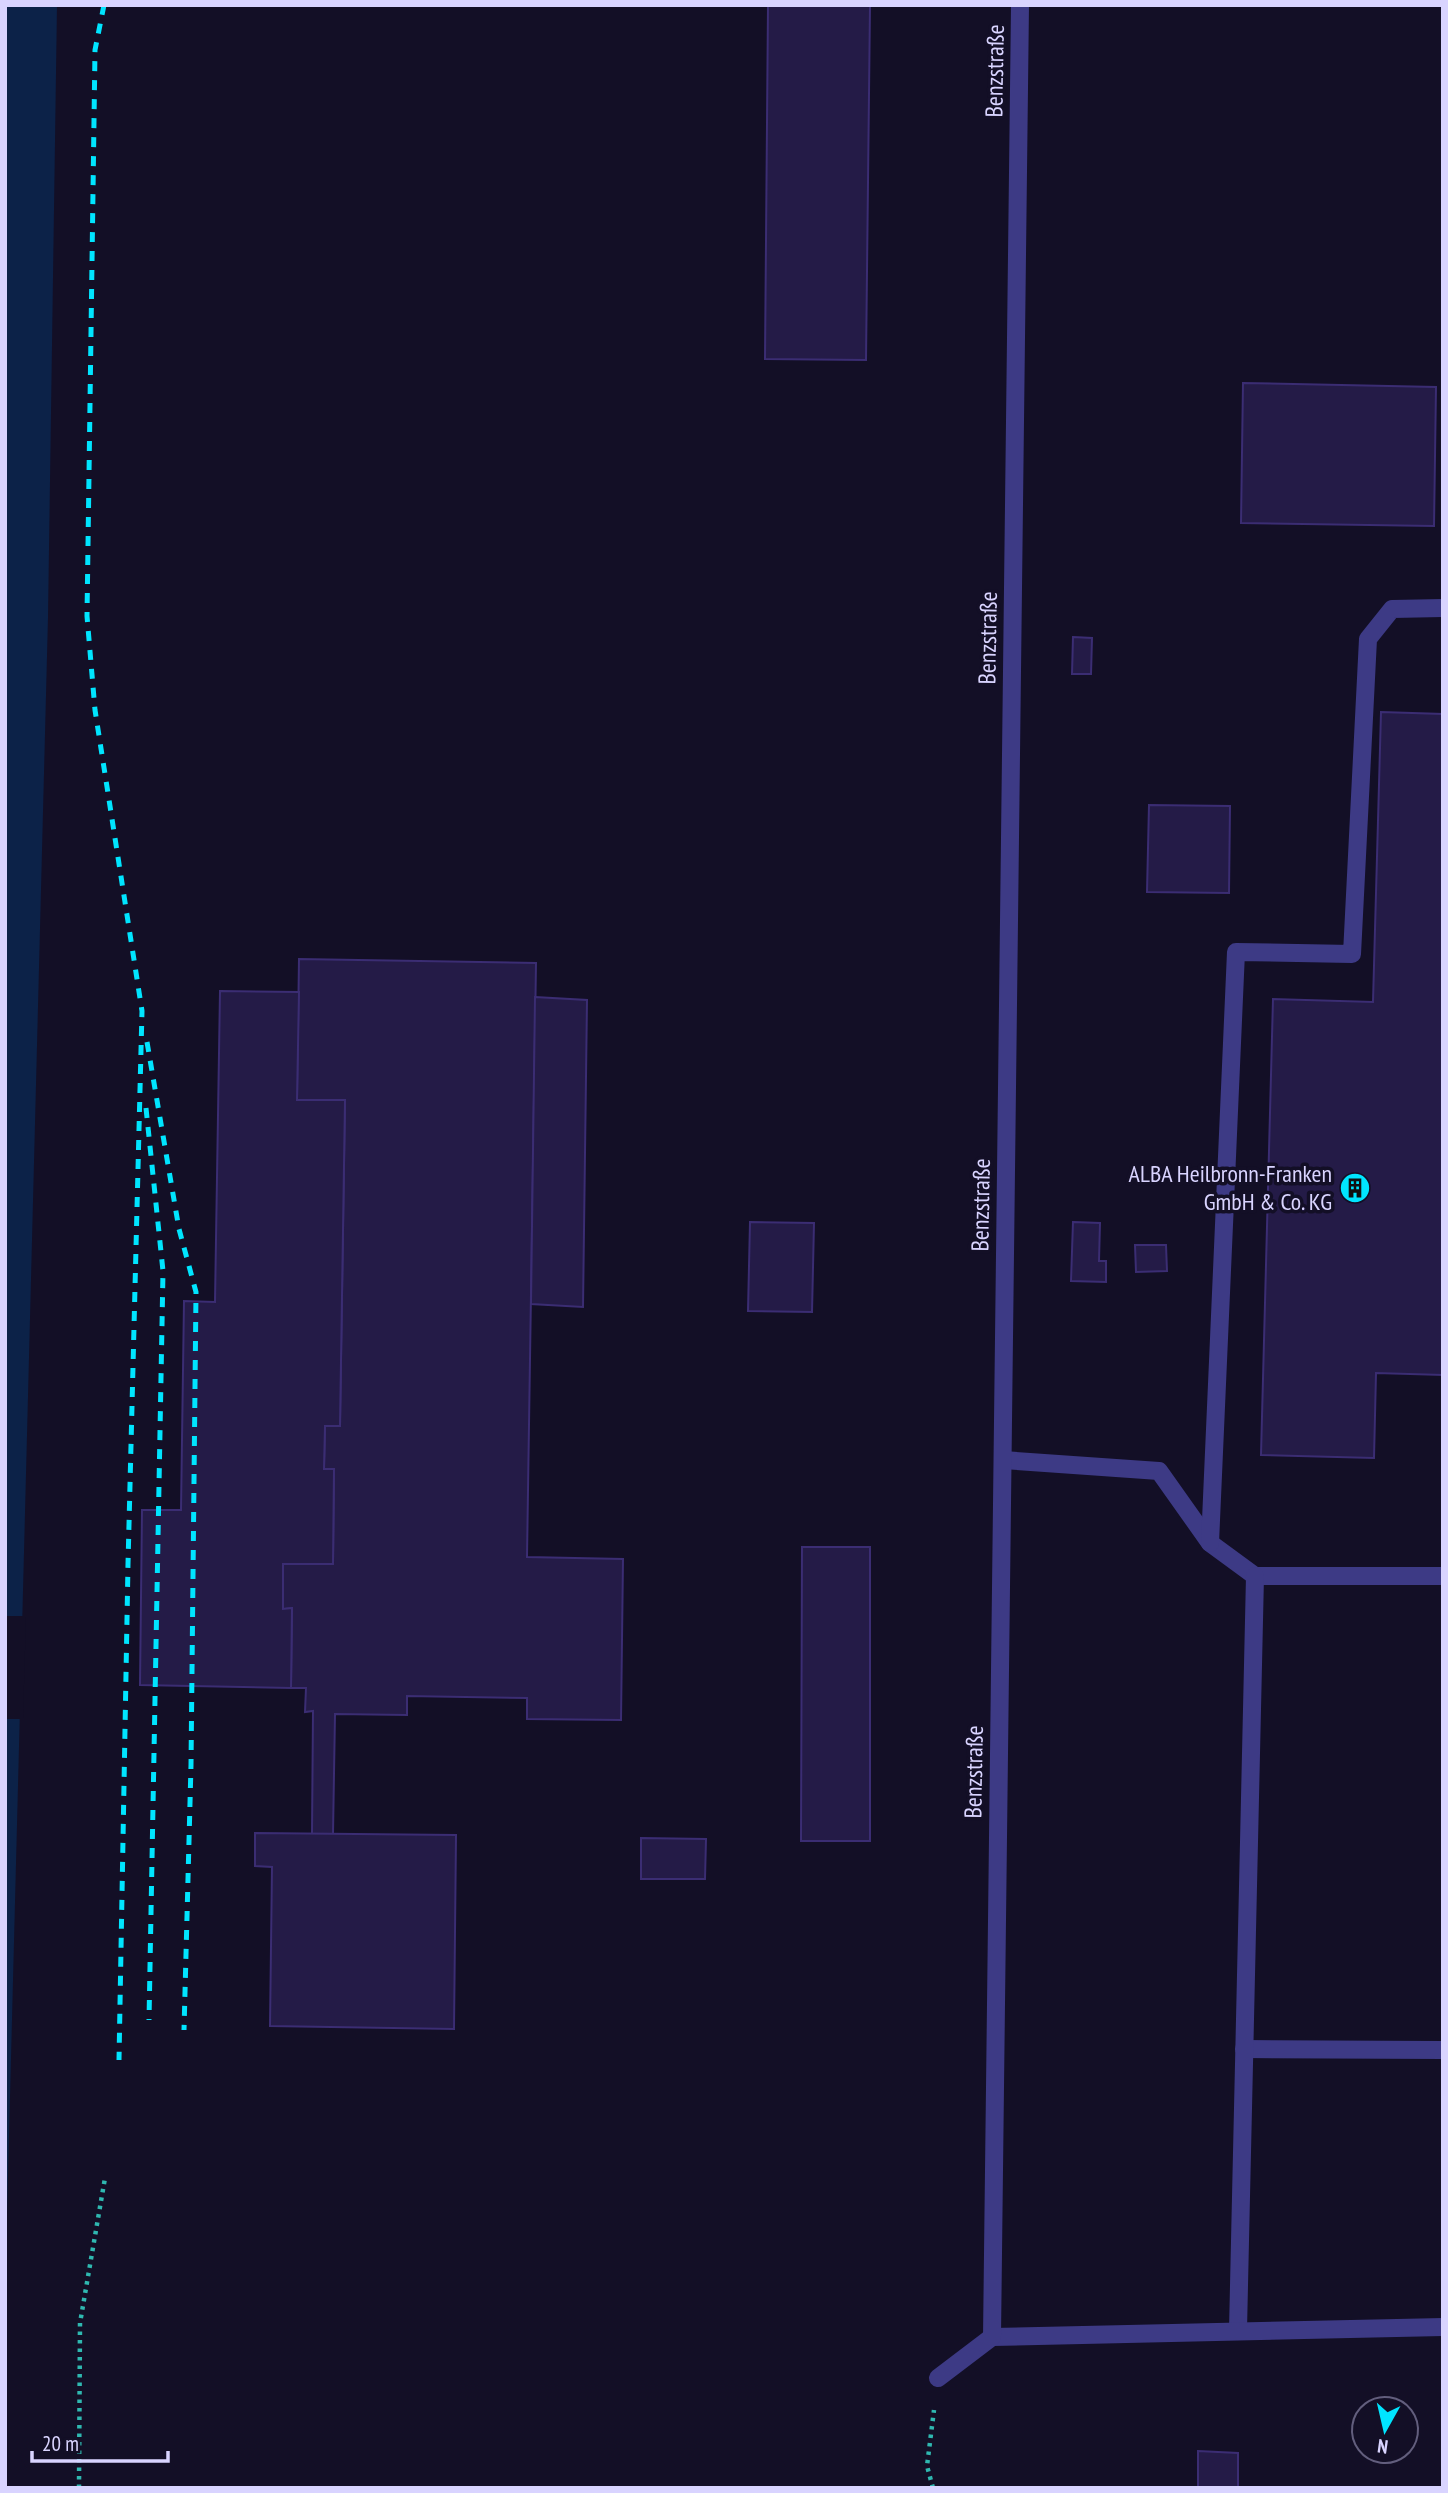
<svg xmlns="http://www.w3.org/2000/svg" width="1448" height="2493" viewBox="0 0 1448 2493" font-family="'PT Sans Narrow',sans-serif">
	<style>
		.water { fill: #0c2248 }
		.pier { fill: #130f26 }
		.building { fill: #241b47; stroke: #3b2d73; stroke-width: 2 }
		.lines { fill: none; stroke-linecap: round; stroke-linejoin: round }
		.path { stroke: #2fb8b0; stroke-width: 4.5; stroke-dasharray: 3.5 5; stroke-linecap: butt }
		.lane { stroke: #3d3a85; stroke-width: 18 }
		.street { stroke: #3d3a85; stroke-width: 18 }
		.rail { stroke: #00e5ff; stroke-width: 5; stroke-dasharray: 10 9; stroke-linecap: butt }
		.labels { text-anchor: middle; stroke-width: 7; stroke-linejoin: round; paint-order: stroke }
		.street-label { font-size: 24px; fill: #d9d4ff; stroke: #130f26 }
		.poi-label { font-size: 24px; fill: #d9d4ff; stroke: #130f26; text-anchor: end }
	</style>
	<rect width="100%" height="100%" fill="#130f26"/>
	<path class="water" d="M5,5H57L48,617L5,2292Z"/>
	<path class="pier" d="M5,1616H26L23,1719H5Z"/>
	<g class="building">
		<path d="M768,5H870L866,360L765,359Z"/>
		<path d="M1243,383L1436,387L1434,526L1241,523Z"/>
		<path d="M1073,637L1092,638L1091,674H1072Z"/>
		<path d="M1381,712L1443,714V1375L1376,1373L1374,1458L1261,1455L1273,999L1373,1002Z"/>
		<path d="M1149,805L1230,806L1229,893L1147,892Z"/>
		<path d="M299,959L536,963L527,1557L623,1559L621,1720L527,1719V1698L407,1696V1715L335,1714L333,1834H312L313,1711L305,1712L306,1688H291L292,1608L283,1609V1564H333L334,1469H324L325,1426H340L345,1100H297Z"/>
		<path d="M220,991L299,992L297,1100H345L340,1426H325L324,1469H334L333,1564H283V1609L292,1608L291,1688L140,1685L142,1510H181L184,1301L215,1302Z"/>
		<path d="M535,997L587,1000L583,1307L531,1304Z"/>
		<path d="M750,1222L814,1223L812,1312L748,1311Z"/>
		<path d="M1073,1222L1100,1223L1099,1261H1106V1282L1071,1281Z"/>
		<path d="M1135,1245H1166L1167,1271L1136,1272Z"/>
		<path d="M802,1547H870V1841H801Z"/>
		<path d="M255,1833L456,1835L454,2029L270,2026L272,1867L255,1866Z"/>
		<path d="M641,1838L706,1839L705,1879H641Z"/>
		<path d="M1198,2451L1238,2453V2488H1198Z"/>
	</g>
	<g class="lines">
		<g class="path">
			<path d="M79,2488L80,2323L105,2178"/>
			<path d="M933,2488L927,2466L934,2410"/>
		</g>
		<g class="lane">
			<path d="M1003,1460L1159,1471L1210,1543L1255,1576H1443"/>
			<path d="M1210,1543L1236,952L1352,954L1368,639L1392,609L1443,608"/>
			<path d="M1244,2049L1443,2050"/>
			<path d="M1238,2330L1255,1576"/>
			<path d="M992,2337L1443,2327"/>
		</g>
		<path class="street" d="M938,2378L992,2337L1020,5"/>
		<g class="rail">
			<path d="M104,5L95,50L87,616L95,710L142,1011L128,1564L119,2060"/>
			<path d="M147,1042L179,1229L196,1292L191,1765L184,2030"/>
			<path d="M146,1108L163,1271L149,2020"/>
		</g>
	</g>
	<defs>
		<g id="building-disc" transform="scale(1.575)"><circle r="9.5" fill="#00e5ff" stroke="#130f26"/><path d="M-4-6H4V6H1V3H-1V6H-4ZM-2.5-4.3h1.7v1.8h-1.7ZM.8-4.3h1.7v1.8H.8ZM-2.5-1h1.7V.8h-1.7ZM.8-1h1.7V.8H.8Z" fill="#111"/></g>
	</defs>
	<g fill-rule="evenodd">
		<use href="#building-disc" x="1355" y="1188"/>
	</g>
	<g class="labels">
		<g class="street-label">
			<text transform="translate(995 71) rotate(-89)" y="8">Benzstraße</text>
			<text transform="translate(988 638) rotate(-89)" y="8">Benzstraße</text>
			<text transform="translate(981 1205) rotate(-89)" y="8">Benzstraße</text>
			<text transform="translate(974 1772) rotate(-89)" y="8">Benzstraße</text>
		</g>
		<g class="poi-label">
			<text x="1332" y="1182">ALBA Heilbronn-Franken<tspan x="1332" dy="28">GmbH &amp; Co. KG</tspan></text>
		</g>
	</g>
	<rect width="1448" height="2493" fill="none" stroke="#d9d4ff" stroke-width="14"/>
	<g transform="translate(1385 2430) rotate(188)"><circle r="33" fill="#130f26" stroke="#625e7d" stroke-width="2"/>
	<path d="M0-5L12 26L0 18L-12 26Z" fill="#00e5ff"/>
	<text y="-10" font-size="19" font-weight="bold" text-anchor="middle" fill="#d9d4ff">N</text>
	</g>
	<path d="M32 2451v10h136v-10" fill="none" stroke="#d9d4ff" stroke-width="3.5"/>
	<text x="42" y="2451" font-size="21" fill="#d9d4ff" stroke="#130f26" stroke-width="5" paint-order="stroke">20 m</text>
</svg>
